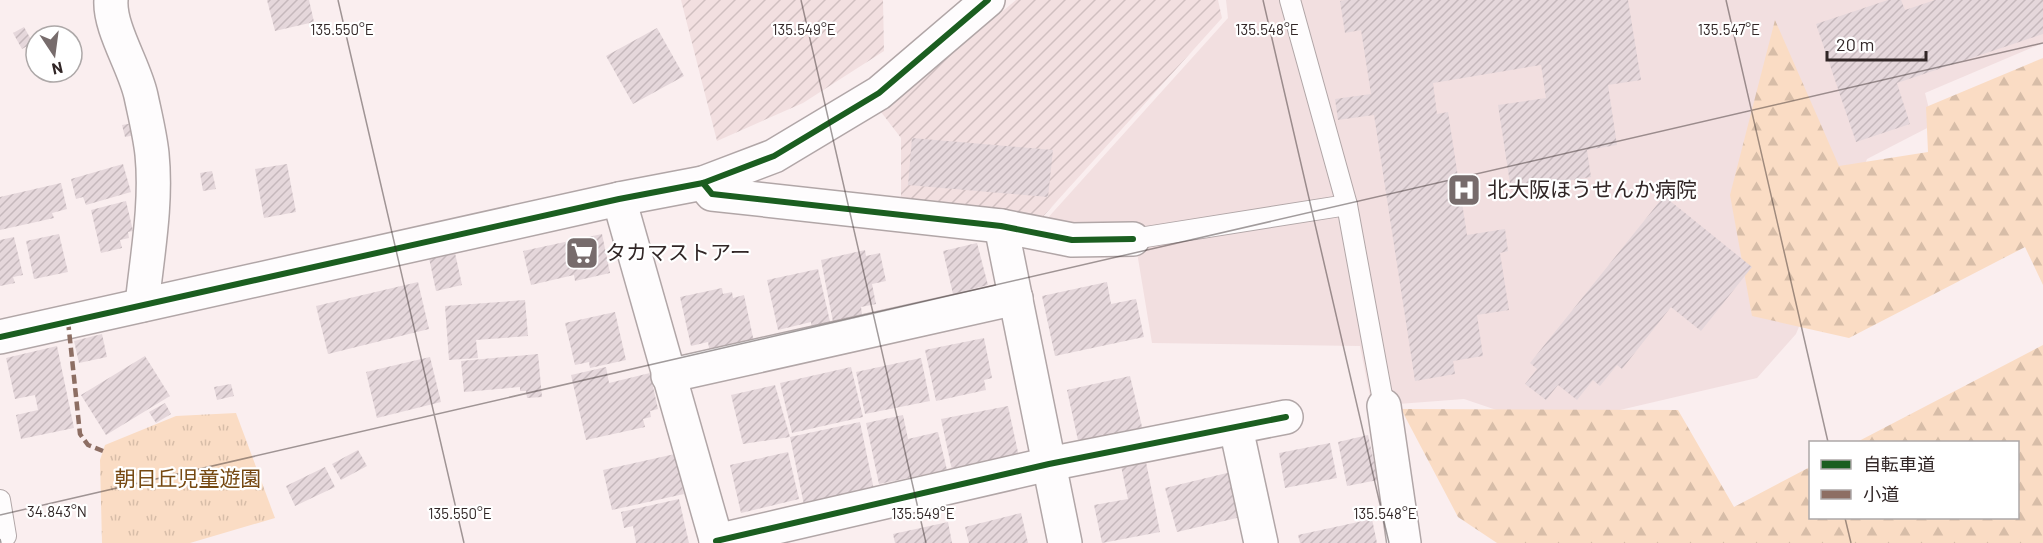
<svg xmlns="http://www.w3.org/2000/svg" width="2043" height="543" viewBox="0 0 2043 543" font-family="Barlow,'Noto Sans JP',sans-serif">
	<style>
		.built { fill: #f2dfe0 }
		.industrial { fill: url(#industrial-furrows) }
		.grass { fill: url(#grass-tufts) }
		.forest { fill: url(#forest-firs) }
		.building { fill: url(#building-hatch) }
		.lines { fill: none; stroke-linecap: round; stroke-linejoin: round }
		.lane-casing { stroke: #b1a6a7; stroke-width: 22 }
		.street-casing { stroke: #b1a6a7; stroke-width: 36 }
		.secondary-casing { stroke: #b1a6a7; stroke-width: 36 }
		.lane { stroke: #fefcfd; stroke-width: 20 }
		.street { stroke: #fefcfd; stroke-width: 33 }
		.secondary { stroke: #fefcfd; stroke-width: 33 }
		.quiet { stroke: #8d6e63; stroke-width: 4.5; stroke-dasharray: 9 4.5; stroke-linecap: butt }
		.cycleway-casing { stroke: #fff; stroke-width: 10 }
		.cycleway { stroke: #1b5e20; stroke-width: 6 }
		.ticks { fill: none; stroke: #312626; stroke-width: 1.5; stroke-opacity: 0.45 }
		.labels { text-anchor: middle; stroke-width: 4.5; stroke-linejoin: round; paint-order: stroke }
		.poi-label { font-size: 21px; fill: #312626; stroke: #fff; text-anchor: start }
		.park-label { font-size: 21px; fill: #764912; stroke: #fff }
		.ticks-label { font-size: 15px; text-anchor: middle; fill: #312626; stroke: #fff; stroke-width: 4.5; stroke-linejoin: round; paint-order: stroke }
	</style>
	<defs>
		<pattern id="industrial-furrows" width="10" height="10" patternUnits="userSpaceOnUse" patternTransform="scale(1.5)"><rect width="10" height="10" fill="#f2dfe0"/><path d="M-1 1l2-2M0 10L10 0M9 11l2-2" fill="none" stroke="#d0bfc0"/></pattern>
		<pattern id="grass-tufts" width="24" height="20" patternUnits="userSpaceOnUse" patternTransform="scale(1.5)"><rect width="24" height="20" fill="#fadcc4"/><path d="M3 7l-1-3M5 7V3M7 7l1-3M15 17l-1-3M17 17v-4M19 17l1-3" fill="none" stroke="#d7bda8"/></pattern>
		<pattern id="forest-firs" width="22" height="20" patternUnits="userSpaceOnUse" patternTransform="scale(1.5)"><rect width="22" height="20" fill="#fadcc4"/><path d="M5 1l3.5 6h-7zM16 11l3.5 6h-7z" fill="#d7bda8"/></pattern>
		<pattern id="building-hatch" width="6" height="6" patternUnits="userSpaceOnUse" patternTransform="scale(1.5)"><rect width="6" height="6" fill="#e5d7db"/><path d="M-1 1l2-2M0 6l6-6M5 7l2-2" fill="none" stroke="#c5b8bc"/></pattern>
	</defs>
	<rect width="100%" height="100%" fill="#faeeef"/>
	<path class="built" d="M1226,0H2043V43L1925,93L1933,125L1867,159L1796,334L1757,378L1547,427L1464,399L1372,406L1360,346L1152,343L1133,228L1045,221L1228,18Z"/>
	<g class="industrial">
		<path d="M681,0H883L884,51L803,103L717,141Z"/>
		<path d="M1016,0H1218L1222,18L1039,221L901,202V138L881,112Z"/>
	</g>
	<path class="grass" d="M236,413L275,518L190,543H102L100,460L105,445L176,416Z"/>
	<g class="forest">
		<path d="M1775,20L1839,166L1928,152L1926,107L2043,58V285L2025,247L1849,338L1752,316L1730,195Z"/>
		<path d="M2043,345V543H1497L1458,517L1401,409L1678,410L1734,507L1810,467V518H2018V442H1857Z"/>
	</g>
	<g class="building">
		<path d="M267,0H309L314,22L275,31Z"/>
		<path d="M1345,0H1628L1641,80L1608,85L1617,145L1587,150L1591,177L1511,190L1498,105L1546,98L1541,65L1433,83L1437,114L1448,112L1467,235L1505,229L1508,251L1500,253L1509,310L1477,315L1483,356L1453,361L1455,374L1415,381L1374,115L1338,120L1335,99L1371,94L1361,30L1345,33L1340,1Z"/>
		<path d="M1888,0H1901L1905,10L1935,0H2043V34L1897,83L1910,124L1856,142L1816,24Z"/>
		<path d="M24,27L33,43L22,49L13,33Z"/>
		<path d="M657,28L684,76L633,104L606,56Z"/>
		<path d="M139,122L141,134L125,137L122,125Z"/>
		<path d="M912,138L1053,150L1048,197L908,185Z"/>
		<path d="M123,164L131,192L86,205L83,197L76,199L71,179Z"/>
		<path d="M287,164L296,212L264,218L255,169Z"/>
		<path d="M212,171L216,189L203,191L200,173Z"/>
		<path d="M61,183L67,209L52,213L54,218L0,230V197Z"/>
		<path d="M1664,196L1752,267L1701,331L1671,307L1622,369L1617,365L1600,386L1593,380L1577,400L1558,385L1546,400L1525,384L1537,369L1530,363Z"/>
		<path d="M126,201L133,231L128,232L129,238L120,240L122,248L101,253L91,210Z"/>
		<path d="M59,234L68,272L34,279L26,241Z"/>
		<path d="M602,234L610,273L575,281L574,275L531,285L523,251Z"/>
		<path d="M14,237L23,275L13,277L15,283L0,286V240Z"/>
		<path d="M977,243L988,285L953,294L943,251Z"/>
		<path d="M865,250L866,256L880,253L886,281L872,284L876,304L861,307L863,321L834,327L821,260Z"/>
		<path d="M455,253L462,285L436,291L429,258Z"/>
		<path d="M818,269L831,326L812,330L811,322L778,330L767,280Z"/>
		<path d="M418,282L429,329L328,354L316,306Z"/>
		<path d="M1107,282L1111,304L1136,299L1144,337L1055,356L1042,296Z"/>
		<path d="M722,288L723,294L732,292L733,298L744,295L754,342L710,353L708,342L691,346L680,297Z"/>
		<path d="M525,300L528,336L476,340L478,358L449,360L445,306Z"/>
		<path d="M615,312L626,360L590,368L589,362L575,365L565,323Z"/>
		<path d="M102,334L107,357L79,363L74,341Z"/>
		<path d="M984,338L992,378L984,380L986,390L936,401L925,350Z"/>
		<path d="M57,346L74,428L21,439L16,415L38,410L35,395L15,399L6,358Z"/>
		<path d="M538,354L542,397L527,398L526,391H520V387L464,392L461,361Z"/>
		<path d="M145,356L170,396L106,435L81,395Z"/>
		<path d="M430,357L441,402L377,418L366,372Z"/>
		<path d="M921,358L930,401L865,414L856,372Z"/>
		<path d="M606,367L609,383L650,373L658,409L650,411L651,417L643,419L645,427L586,440L571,375Z"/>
		<path d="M851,367L863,417L792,433L780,383Z"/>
		<path d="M1130,376L1143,431L1079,445L1067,390Z"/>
		<path d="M231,384L234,396L217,400L214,387Z"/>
		<path d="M775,385L790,437L743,444L731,395Z"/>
		<path d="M165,403L171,414L156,423L149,412Z"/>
		<path d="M1008,406L1019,457L952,470L941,419Z"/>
		<path d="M903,415L908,439L938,432L947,470L879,484L866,423Z"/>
		<path d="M860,422L874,490L804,505L790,437Z"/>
		<path d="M1368,435L1378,480L1347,486L1338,442Z"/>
		<path d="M1330,443L1337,478L1285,488L1279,453Z"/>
		<path d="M358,450L367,466L341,480L332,464Z"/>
		<path d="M788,452L799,499L741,513L730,465Z"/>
		<path d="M675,454L684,494L612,510L603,470Z"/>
		<path d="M1146,462L1160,532L1102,543L1094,505L1128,499L1121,466Z"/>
		<path d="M325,467L335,487L295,506L286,486Z"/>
		<path d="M1231,472L1241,517L1177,532L1165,488Z"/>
		<path d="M679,499L689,543H636L633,526L624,528L621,512Z"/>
		<path d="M1021,513L1028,543H969L965,527Z"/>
		<path d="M1372,519L1377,543H1300L1298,535Z"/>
		<path d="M948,522L952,543H895L893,534Z"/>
	</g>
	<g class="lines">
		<g class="lane-casing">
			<g id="lane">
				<path d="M1290,0L1347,205L1384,406"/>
				<path d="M1133,239L1347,205"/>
				<path d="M0,500L6,536"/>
			</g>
		</g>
		<g class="street-casing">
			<g id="street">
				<path d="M111,0C109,28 135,67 141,96C145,115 150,135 152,154C157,204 147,256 142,305"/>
				<path d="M703,183L712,194L1001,226L1072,240L1133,239"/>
				<path d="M619,199L717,543"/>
				<path d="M1001,226L1065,543"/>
				<path d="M668,376L1016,298"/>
				<path d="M1384,406L1404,543"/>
				<path d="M1236,428L1261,543"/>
				<path d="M716,541L1049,464L1286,417"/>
			</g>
		</g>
		<g class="secondary-casing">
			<path id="secondary" d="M0,337L619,199L703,183L774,156L879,93L988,0"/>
		</g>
		<use href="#lane" class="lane"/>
		<use href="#street" class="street"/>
		<use href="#secondary" class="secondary"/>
		<path class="quiet" d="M68,321L80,434L88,445L103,451"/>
		<g class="cycleway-casing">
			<g id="cycleway">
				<path d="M703,183L712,194L1001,226L1072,240L1133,239"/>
				<path d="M0,337L619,199L703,183L774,156L879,93L988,0"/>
				<path d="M716,541L1049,464L1286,417"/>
			</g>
		</g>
		<use href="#cycleway" class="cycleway"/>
	</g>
	<path class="ticks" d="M338,0L464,543M801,0L926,543M1263,0L1389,543M1726,0L1828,442M0,515L2043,43M1845,518L1851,543M0,539L1,543"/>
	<defs>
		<g id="hospital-square" transform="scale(1.725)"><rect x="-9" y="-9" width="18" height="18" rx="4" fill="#776c6c" stroke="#fff"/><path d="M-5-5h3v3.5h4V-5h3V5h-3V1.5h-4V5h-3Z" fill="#fff"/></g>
		<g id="supermarket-square" transform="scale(1.725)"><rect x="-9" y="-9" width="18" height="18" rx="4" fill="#776c6c" stroke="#fff"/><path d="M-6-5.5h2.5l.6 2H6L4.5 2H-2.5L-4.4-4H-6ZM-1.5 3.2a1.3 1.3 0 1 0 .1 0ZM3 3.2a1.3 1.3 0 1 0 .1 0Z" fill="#fff"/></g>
	</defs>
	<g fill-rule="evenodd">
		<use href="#hospital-square" x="1464" y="190"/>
		<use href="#supermarket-square" x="582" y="253"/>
	</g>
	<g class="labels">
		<g class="poi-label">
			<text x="1487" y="197">北大阪ほうせんか病院</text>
			<text x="605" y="260">タカマストアー</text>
		</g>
		<g class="park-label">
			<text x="188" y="486">朝日丘児童遊園</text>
		</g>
	</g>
	<g class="ticks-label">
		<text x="342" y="35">135.550°E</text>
		<text x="804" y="35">135.549°E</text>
		<text x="1267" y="35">135.548°E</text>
		<text x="1729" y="35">135.547°E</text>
		<text x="57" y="517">34.843°N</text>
		<text x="460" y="519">135.550°E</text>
		<text x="923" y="519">135.549°E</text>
		<text x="1385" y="519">135.548°E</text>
	</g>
	<rect x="1809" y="441" width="210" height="78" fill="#ffffff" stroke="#ada8a8" stroke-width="1.5"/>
	<rect x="1821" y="460" width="30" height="9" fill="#1b5e20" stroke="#ada8a8" stroke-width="1.5"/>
	<text x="1863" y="471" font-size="18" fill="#312626">自転車道</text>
	<rect x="1821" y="490" width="30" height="9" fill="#8d6e63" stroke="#ada8a8" stroke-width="1.5"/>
	<text x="1863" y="501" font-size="18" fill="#312626">小道</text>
	<g transform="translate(54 54) rotate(167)"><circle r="28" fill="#ffffff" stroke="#ada8a8" stroke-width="1.5"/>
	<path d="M0-4.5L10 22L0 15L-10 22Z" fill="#776c6c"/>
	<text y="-9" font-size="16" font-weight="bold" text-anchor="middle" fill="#312626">N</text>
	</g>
	<path d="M1827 51v9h99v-9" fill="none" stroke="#312626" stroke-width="3"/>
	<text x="1836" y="51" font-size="18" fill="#312626" stroke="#ffffff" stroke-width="4.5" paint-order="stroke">20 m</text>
</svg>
